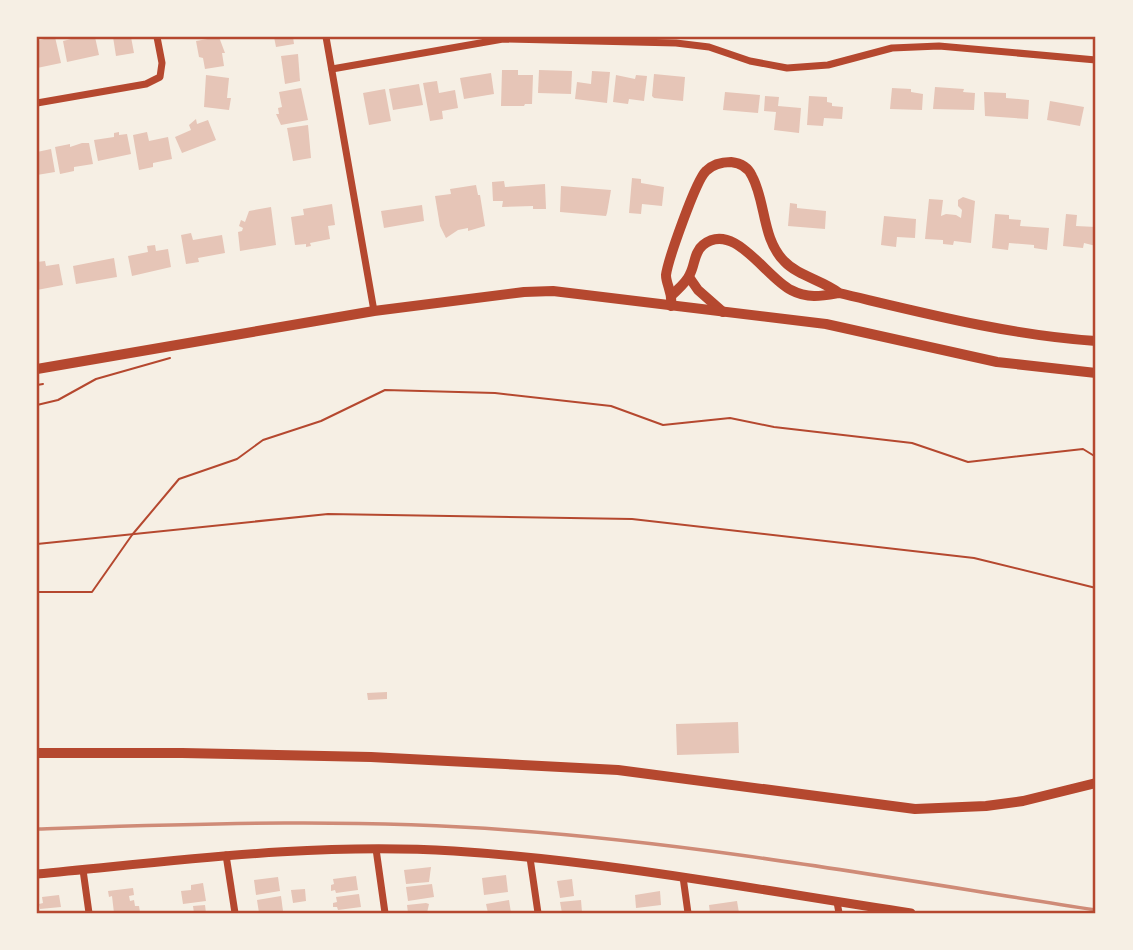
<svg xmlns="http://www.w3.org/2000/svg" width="1133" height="950" viewBox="0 0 1133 950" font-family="'Source Sans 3',sans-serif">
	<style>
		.building { fill: #e6c5b7 }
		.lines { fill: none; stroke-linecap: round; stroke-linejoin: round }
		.path { stroke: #b5482f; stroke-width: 2 }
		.minor { stroke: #b5482f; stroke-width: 7 }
		.tertiary { stroke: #b5482f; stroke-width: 9 }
		.secondary { stroke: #b5482f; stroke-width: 10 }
		.rail { stroke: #cf8b77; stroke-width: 3.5 }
		.neatline { fill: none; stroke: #b5482f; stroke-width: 2.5 }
	</style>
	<rect width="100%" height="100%" fill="#f6efe4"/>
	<g class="building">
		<path d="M43,37H55L61,63L37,68V41L44,39Z"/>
		<path d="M70,37H95L99,55L67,62L63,41L71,39Z"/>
		<path d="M113,37H131L134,53L116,56Z"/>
		<path d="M219,37L225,53H222L224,66L205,69L203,58L199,57L196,41Z"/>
		<path d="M274,37H293L294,44L276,47Z"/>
		<path d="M298,54L300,81L285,84L281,56Z"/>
		<path d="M502,70H518V75H533L532,104H525L524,106H501Z"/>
		<path d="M539,70L572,71L571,94L538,93Z"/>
		<path d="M592,71L610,72L607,103L575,99L577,82L591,84Z"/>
		<path d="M491,73L494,94L464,99L460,78Z"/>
		<path d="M654,74L685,77L683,101L654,98L652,96Z"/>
		<path d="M206,75L229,78L227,98H231L229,110L204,107Z"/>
		<path d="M616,75L635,79L636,75L647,76L644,101L629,99L628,104L613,102Z"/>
		<path d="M437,81L439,93L455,90L458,108L442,111L443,119L430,121L423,83Z"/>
		<path d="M419,84L423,105L393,110L389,89Z"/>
		<path d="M935,87L964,89L963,92L975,93L974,110L933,109Z"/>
		<path d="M301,88L308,120L281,125L276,114H279L278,108L282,107L279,92Z"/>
		<path d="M892,88L911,89V92L923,94L922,110L890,109Z"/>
		<path d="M385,89L391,121L369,125L363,93Z"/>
		<path d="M725,92L760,95L758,113L723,110Z"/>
		<path d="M984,92L1006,93V98L1029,100L1028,119L985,116Z"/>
		<path d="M765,96L779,97L778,106L801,108L799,133L774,130L776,112L764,111Z"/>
		<path d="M809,96L827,97V102L832,103V106L843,107L842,119L824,118L823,126L807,125Z"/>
		<path d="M1050,101L1084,107L1080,126L1047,120Z"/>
		<path d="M196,119L197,124L208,120L216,140L182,153L175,137L191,130L189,125Z"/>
		<path d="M308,125L311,158L293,161L287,128Z"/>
		<path d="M119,132V135L127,134L131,154L98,161L94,140L114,137V133Z"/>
		<path d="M147,132L149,141L168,137L172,159L153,163V167L139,170L133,135Z"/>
		<path d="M82,143H89L93,164L74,167V171L60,174L55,147L70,144V147Z"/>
		<path d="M51,149L55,172L37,175V152Z"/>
		<path d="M632,178L641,179V183L664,187L662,206L642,204L641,214L629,213Z"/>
		<path d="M504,181L505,187L545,184L546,209H533V206L502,207L503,201H493L492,182Z"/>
		<path d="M476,185L478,195H480L485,226L468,231V228L458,230L446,238L440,226L435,196L451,194L450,189Z"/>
		<path d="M561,186L611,190L607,213L606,216L560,212Z"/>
		<path d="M963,197L975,201L971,243L954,241L953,245L943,244V240L925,239L929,199L943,200L941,216L946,214L956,215L961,218L962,210L958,206V200Z"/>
		<path d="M790,203L797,204V208L826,211L825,229L788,226Z"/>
		<path d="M332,204L335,225L328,226L330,239L310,243L311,246L306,247V244L295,245L291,217L304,215L303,209Z"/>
		<path d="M422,205L424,221L384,228L381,211Z"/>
		<path d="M271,207L276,245L240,251L238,232L242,231L243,228L239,226L241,220L245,222L249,211Z"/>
		<path d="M995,214L1009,215V219L1021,220L1020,226L1049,228L1047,250L1034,248V245L1009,243L1008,250L992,248Z"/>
		<path d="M1066,214L1077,215L1076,226L1096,227V246L1084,243L1083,248L1063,246Z"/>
		<path d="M884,216L916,219L915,238L897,237L896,247L881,245Z"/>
		<path d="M191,233L193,240L222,235L225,253L198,258L199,262L186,264L181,235Z"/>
		<path d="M155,245L156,251L168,249L171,267L132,276L128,256L148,252L147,246Z"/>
		<path d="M114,258L117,277L76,284L73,266Z"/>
		<path d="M45,261L46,266L59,264L63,285L37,290V262Z"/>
		<path d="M387,692V699L368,700L367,693Z"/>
		<path d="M738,722L739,753L677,755L676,724Z"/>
		<path d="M431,867L429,882L406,884L404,870Z"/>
		<path d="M506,875L508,892L484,895L482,878Z"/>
		<path d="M356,876L358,890L336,893L335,890L331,891V885L334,884L333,879Z"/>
		<path d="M278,877L280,891L256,895L254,880Z"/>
		<path d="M572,879L574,896L560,898L557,881Z"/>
		<path d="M203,883L206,901L183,904L181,891L191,890V885Z"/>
		<path d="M432,884L434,897L408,901L406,887Z"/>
		<path d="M133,888L134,895L129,896L130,901L134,900L135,906H139L140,912L114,913L112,896L109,897L108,891Z"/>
		<path d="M305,889L306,901L293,903L291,890Z"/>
		<path d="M660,891L661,905L636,908L635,895Z"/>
		<path d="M359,894L361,907L338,910L337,907H333V903L337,902L336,897Z"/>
		<path d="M59,895L61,907L40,909L39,904L43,903L42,897Z"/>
		<path d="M281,896L283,911L259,913L257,900Z"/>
		<path d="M509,900L511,913H488L486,904Z"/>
		<path d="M581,900L582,912L562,913L560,902Z"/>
		<path d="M737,901L739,913H710L709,905Z"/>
		<path d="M426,903L429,904L427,913H408L407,905Z"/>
		<path d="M205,905L206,913H194L193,906Z"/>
	</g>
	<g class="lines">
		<g class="path">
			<path d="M37,385L43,384"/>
			<path d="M37,405L58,400L96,379L170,358"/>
			<path d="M37,544L328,514L632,519L974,558L1096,588"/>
			<path d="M37,592H92L132,535L179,479L237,459L263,440L321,421L385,390L495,393L611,406L663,425L730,418L774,427L912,443L968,462L1083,449L1096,457"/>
		</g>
		<g class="minor">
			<path d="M326,37L374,311"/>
			<path d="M332,69L503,39L676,43L709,47L750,61L787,68L828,65L892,48L939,46L1096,60"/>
			<path d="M37,103L146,84L160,77L162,63L157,37"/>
			<path d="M376,849L385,913"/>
			<path d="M226,855L235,913"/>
			<path d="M530,858L538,913"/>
			<path d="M83,870L89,913"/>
			<path d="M683,877L688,913"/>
			<path d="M837,902L839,913"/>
		</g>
		<path class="tertiary" d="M37,874C176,861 314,842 454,851C608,861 759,890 911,913"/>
		<g class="secondary">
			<path d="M689,277L698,290L723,312"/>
			<path d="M672,295C678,289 687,282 690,274C695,265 694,252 703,245C734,220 766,278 791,290C808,299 822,296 839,293"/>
			<path d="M671,306C673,292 666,285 666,275C668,260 696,180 706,171C713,164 721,162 731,162C740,163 748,167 752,176C766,202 762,239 784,261C798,276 822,280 839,293C924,313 1008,335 1096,341"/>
			<path d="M37,369L374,311L524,292L553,291L826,324L997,362L1096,373"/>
			<path d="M37,753H182L371,757L618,770L915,809L986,806L1023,801L1096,783"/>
		</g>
		<path class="rail" d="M37,829C194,824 351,818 508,830C705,844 901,880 1096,910"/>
	</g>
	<rect width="1133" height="950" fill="none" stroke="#f6efe4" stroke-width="77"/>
	<rect x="38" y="38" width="1056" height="874" class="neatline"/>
</svg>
